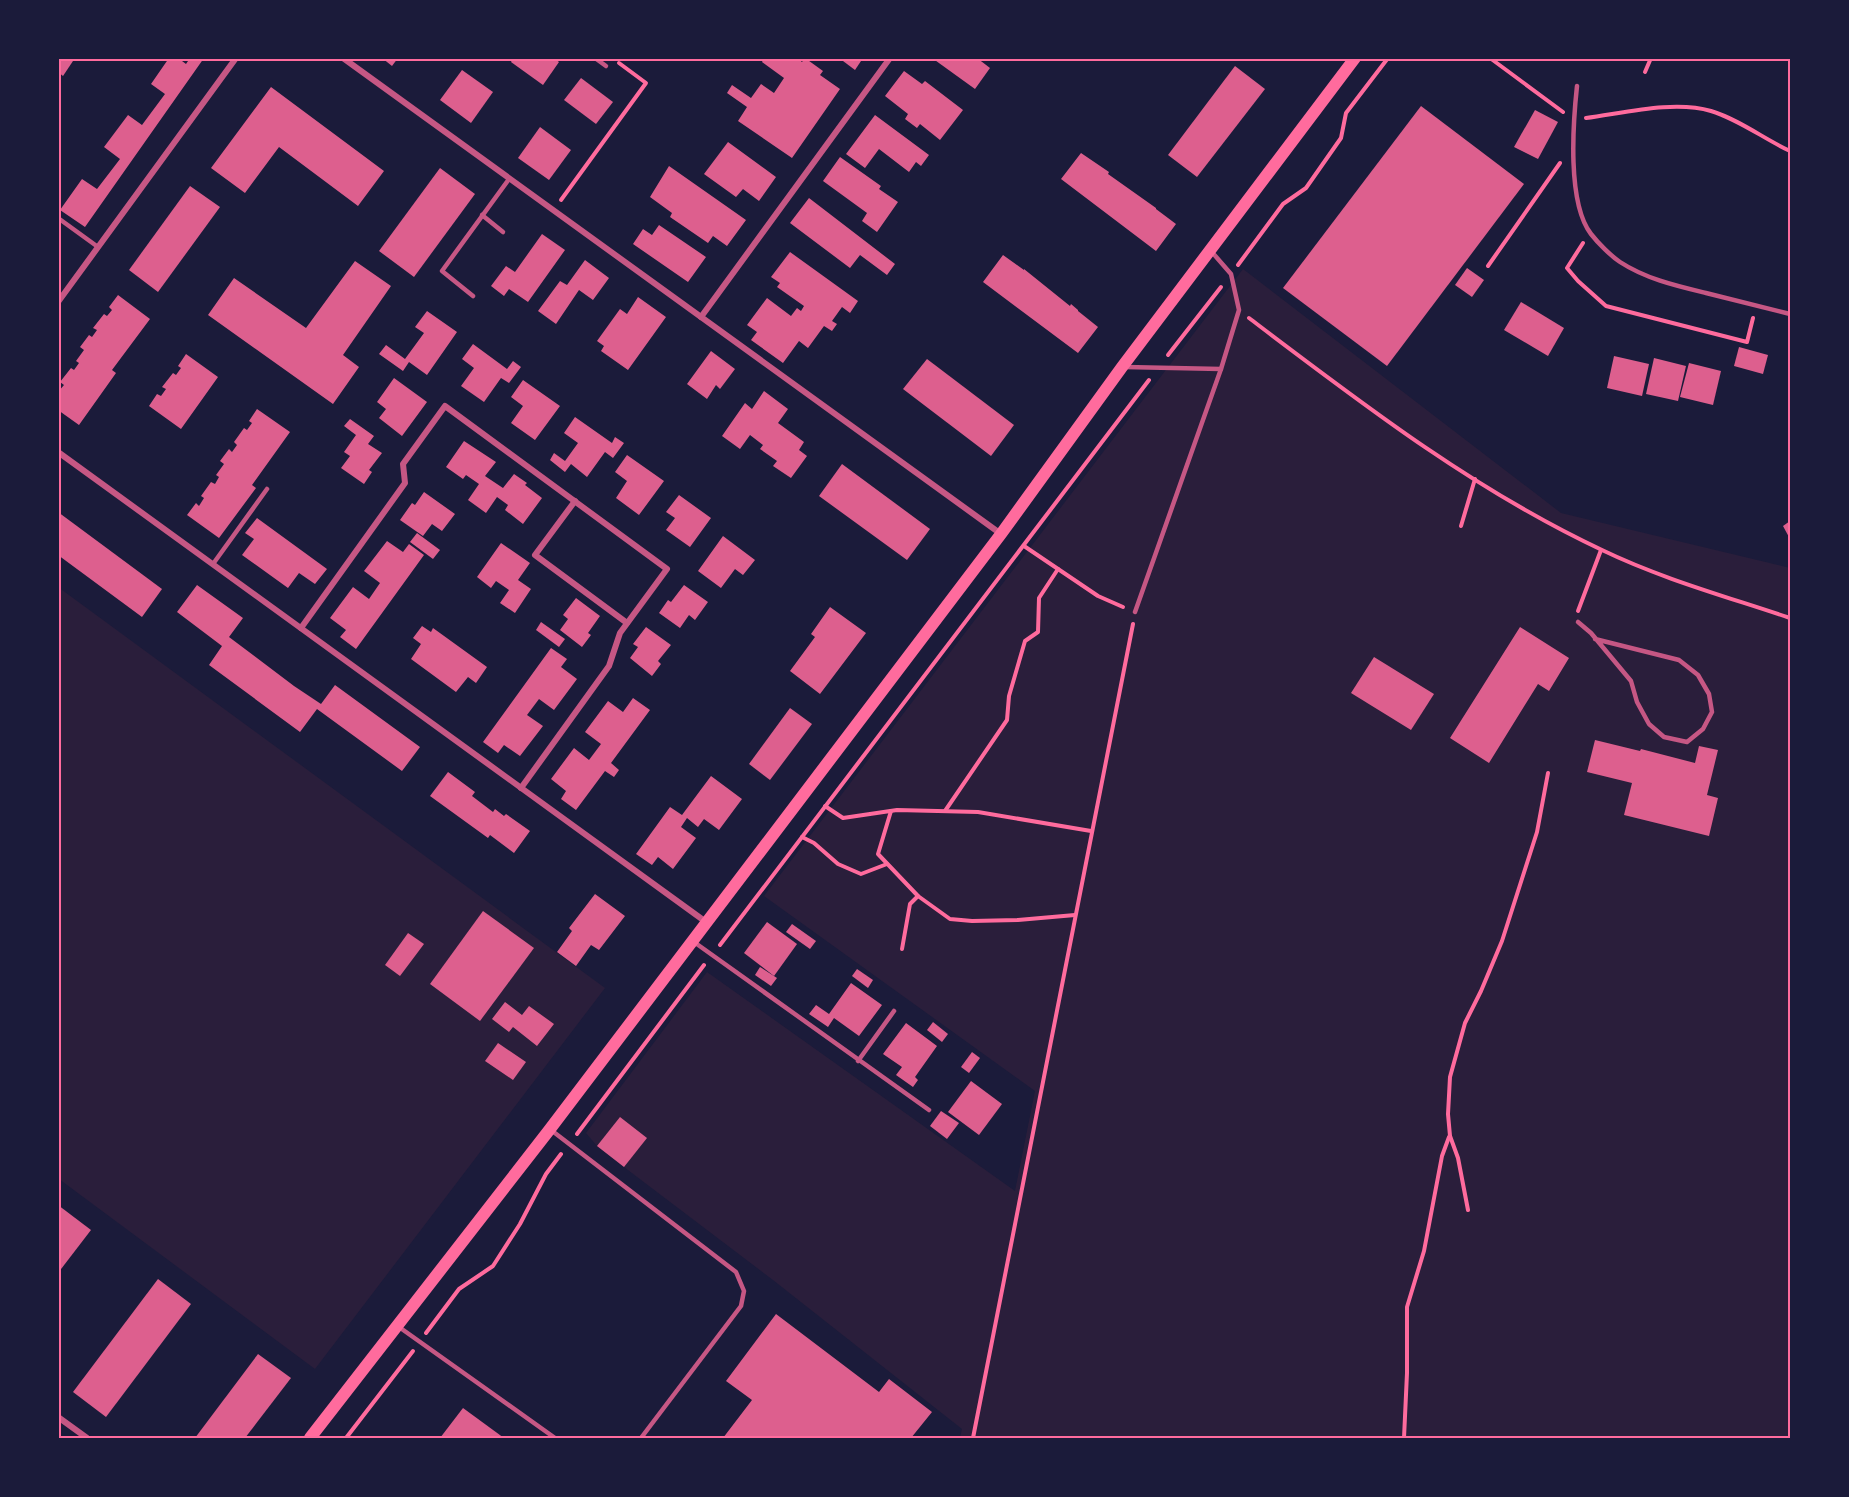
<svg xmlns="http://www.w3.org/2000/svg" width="1849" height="1497" viewBox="0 0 1849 1497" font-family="'Noto Sans',sans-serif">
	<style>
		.green { fill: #2a1e3b }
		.building { fill: #dd5f8e }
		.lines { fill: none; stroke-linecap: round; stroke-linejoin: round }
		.path { stroke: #ff6b9d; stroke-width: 4 }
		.service { stroke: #c65784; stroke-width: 4.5 }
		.minor { stroke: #c65784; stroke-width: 6 }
		.secondary { stroke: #ff6b9d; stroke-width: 12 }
		.neatline { fill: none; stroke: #ff6b9d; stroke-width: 2 }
	</style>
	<rect width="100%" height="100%" fill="#1b1b3a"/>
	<g class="green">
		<path d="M1243,269L1561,513L1790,568V1438H960L962,1429L773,1280L624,1167L597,1146L586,1133L707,972L1015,1191L1035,1091L764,896Z"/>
		<path d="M58,587L605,988L315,1369L59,1179Z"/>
	</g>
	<g class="building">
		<path d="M58,58H75L63,76L58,72Z"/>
		<path d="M169,58H178L186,64L190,58H204L85,227L60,210L82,179L97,189L120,159L104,147L128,115L142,125L165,94L151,84Z"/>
		<path d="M382,58H398L392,66Z"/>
		<path d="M513,58H554L559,62L543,85L511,62Z"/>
		<path d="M764,58H797L802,62L805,58L823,71L820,75L840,89L792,158L738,121L747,107L727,93L732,85L751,98L761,84L774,93L784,78L762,62Z"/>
		<path d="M839,58H863L855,70Z"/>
		<path d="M932,58H977L990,68L975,89Z"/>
		<path d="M1235,66L1265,89L1197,177L1168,155Z"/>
		<path d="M462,70L493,92L471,123L440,100Z"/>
		<path d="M904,71L922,84L925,81L963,110L940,140L920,124L917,128L905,119L908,114L885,96Z"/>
		<path d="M581,78L613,102L596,124L564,100Z"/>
		<path d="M271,87L384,171L358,206L279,147L245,193L211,168Z"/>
		<path d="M1421,106L1524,184L1387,366L1283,288Z"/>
		<path d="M1535,110L1558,122L1538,159L1514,147Z"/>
		<path d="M875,115L929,155L921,166L916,162L909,172L879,149L865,168L846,154Z"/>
		<path d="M540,127L571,150L549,180L518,158Z"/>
		<path d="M728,142L776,177L759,201L743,189L736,197L704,174Z"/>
		<path d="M1081,153L1109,172L1108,174L1156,208V209L1176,224L1156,251L1061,179Z"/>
		<path d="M840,157L881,186L879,189L898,202L877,232L862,221L867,213L823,181Z"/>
		<path d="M669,166L746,220L727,246L713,236L708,243L670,217L672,213L650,197Z"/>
		<path d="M440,168L475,194L414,277L379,251Z"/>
		<path d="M190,186L220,207L158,292L129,270Z"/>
		<path d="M809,198L895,264L887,275L860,255L850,268L790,223Z"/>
		<path d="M659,225L706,257L688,282L633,244L643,229L652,235Z"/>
		<path d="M542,234L565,250L528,302L509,289L504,296L491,286L506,266L515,272Z"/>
		<path d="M790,252L858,301L850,313L842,307L832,321L837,324L832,331L824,326L808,348L799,341L783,363L751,340L757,332L747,325L767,298L791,316L797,308L801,311L804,306L777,287L780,283L771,277Z"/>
		<path d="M1003,255L1024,270V269L1070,306L1071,304L1078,310V311L1098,327L1078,353L983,282Z"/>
		<path d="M585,260L609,278L593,300L579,290L556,324L538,311L560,281L567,285Z"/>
		<path d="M355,261L391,286L343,355L359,367L333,404L208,315L234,278L306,328Z"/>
		<path d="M1467,268L1484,280L1472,297L1455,285Z"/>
		<path d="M118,295L150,319L112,370L116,373L79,425L58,410V392L64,385L60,382L71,368L74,370L79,363L76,361L84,350L80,347L89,335L92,337L97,330L93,328L104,314L107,316L112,310L109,307Z"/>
		<path d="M638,297L666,317L628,370L601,351L604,346L597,341L620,309L627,314Z"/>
		<path d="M1521,302L1564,328L1548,356L1504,330Z"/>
		<path d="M427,311L457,332L427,375L409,362L403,371L379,354L386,345L405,359L424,333L415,327Z"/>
		<path d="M473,344L507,369L513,361L521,367L509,383L501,378L484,402L461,386L474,368L462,359Z"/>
		<path d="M1739,347L1768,355L1763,374L1734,366Z"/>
		<path d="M711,351L735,369L720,389L716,385L707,399L687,384Z"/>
		<path d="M186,354L218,377L181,429L149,406L157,394L161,396L166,389L162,387L173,373L176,375L181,368L178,366Z"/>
		<path d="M1614,356L1649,364L1642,396L1607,388Z"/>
		<path d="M1654,358L1686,366L1678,401L1646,394Z"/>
		<path d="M927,359L1014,425L991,456L903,389Z"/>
		<path d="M1689,363L1721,371L1713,405L1680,397Z"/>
		<path d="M394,378L427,402L402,436L379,418L386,409L377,402Z"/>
		<path d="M523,380L560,406L535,440L511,423L523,406L511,397Z"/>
		<path d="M764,391L788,409L778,423L804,442L799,450L807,456L791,478L773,466L777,461L760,449L763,445L750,435L740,449L722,436L745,403L752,409Z"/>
		<path d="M257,409L290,432L252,485L256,488L219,538L187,515L196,503L199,506L204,498L201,496L211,482L215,484L219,477L216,475L224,464L220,461L229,449L232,452L237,445L234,442L244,428L247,430L252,423L249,421Z"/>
		<path d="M575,417L612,443L615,437L624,443L613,458L605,452L587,477L571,464L565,472L550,460L554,453L565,461L578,443L564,433Z"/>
		<path d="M350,419L374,436L368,444L382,453L369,470L372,472L364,484L341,468L350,456L344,452L356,435L344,426Z"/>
		<path d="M464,441L496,462L485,476L503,488L514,474L527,483L525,485L542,498L523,524L505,510L508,505L497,497L486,513L468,500L479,484L466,475L463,479L446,467Z"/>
		<path d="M627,455L664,481L639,515L616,498L627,481L615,472Z"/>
		<path d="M842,464L930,529L907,560L819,496Z"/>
		<path d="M424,492L455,514L442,531L432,524L423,536L400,520L412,503L415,505Z"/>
		<path d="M679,495L711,518L690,547L666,530L675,518L666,512Z"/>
		<path d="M58,512L162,589L142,617L58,555Z"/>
		<path d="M257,518L327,569L315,584L299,573L288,588L242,555L254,539L245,533Z"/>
		<path d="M1790,521V539L1783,526Z"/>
		<path d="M417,533L440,550L433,559L410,542Z"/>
		<path d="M723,536L755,560L743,575L735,569L721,588L698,571Z"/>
		<path d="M387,541L403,552L409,544L424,555L356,649L340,637L346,630L330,618L353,587L369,599L380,583L364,571Z"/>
		<path d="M501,543L530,563L518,580L531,589L515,613L500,603L509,590L496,581L491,588L477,577Z"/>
		<path d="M197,585L243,618L229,637L294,686L321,704L335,685L420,747L402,771L317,709L300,732L209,665L222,646L177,612Z"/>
		<path d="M684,585L708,602L695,620L689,615L680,628L659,613L668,600L671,602Z"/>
		<path d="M576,598L600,616L588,633L591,635L582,647L560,630L568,619L563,615Z"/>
		<path d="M830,607L866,633L820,694L790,671L815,637L811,634Z"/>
		<path d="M541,622L565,639L559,647L536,630Z"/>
		<path d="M422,626L431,632L433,628L487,667L476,683L468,677L456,692L411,659L421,644L413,638Z"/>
		<path d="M646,627L671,645L658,661L661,664L652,676L630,658L638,647L633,644Z"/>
		<path d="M1520,627L1569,658L1549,691L1538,684L1489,763L1450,738Z"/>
		<path d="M551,648L567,659L561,667L577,679L554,710L539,699L527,715L543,726L520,756L504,745L498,753L483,742Z"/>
		<path d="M1374,657L1434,694L1411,730L1351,693Z"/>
		<path d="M633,698L650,710L611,763L619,770L614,777L605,771L576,810L561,799L566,791L551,779L574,748L589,760L601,744L585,732L608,701L623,712Z"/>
		<path d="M790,708L812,724L770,780L749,764Z"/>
		<path d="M1595,740L1640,751L1641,749L1695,763L1699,746L1718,750L1707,795L1718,798L1709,836L1624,815L1632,783L1587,772Z"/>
		<path d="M448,772L475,792L472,796L493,812L495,809L504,816L506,814L530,831L514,853L490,835L488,838L430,796Z"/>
		<path d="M711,776L742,799L719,830L704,819L698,827L687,818L681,827L696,838L673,869L658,857L652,865L636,854L670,807L682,815Z"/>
		<path d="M595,894L625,916L599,950L591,945L576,966L557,952L572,931L569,928Z"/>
		<path d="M483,911L534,948L480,1021L430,984Z"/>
		<path d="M767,922L797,944L774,976L744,953Z"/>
		<path d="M792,924L816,941L810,949L786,932Z"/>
		<path d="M408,933L424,944L400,976L385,965Z"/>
		<path d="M760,967L777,978L771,986L755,975Z"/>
		<path d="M857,969L873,980L868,988L852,976Z"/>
		<path d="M851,983L882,1005L859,1036L834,1018L828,1027L809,1014L816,1005L829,1014Z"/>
		<path d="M505,1002L522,1015L529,1006L554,1024L537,1046L513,1027L509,1032L492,1019Z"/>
		<path d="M933,1022L948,1034L942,1042L927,1030Z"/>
		<path d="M906,1023L937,1046L915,1077L918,1080L913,1087L896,1075L902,1067L883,1054Z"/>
		<path d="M498,1043L526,1062L513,1080L485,1061Z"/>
		<path d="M972,1052L980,1058L969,1073L961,1067Z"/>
		<path d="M971,1081L1002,1104L979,1135L948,1112Z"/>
		<path d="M941,1111L959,1123L947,1139L930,1126Z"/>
		<path d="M620,1117L647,1138L624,1167L597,1146Z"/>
		<path d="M58,1205L91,1230L58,1273Z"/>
		<path d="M158,1279L191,1304L106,1417L73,1392Z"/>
		<path d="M776,1314L879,1392L889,1379L932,1412L911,1438H723L752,1400L726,1381Z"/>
		<path d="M258,1354L291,1378L245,1438H195Z"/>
		<path d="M463,1408L504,1438H440Z"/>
	</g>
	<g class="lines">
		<g class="path">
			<path d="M1490,58L1563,112"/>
			<path d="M1645,72L1651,58"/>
			<path d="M1586,118C1624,113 1674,100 1711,111C1740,120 1764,139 1790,151"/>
			<path d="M561,200L646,83L619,63"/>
			<path d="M1583,243L1567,268L1578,281L1606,306L1747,342L1753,318"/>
			<path d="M1238,265L1283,204L1306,188L1341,138L1346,113L1388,58"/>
			<path d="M1488,266L1560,163"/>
			<path d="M1249,318C1361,403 1474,490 1602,550C1662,579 1728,597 1790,618"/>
			<path d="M1168,355L1221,287"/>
			<path d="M1461,526L1475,479"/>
			<path d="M1024,546L1098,596L1123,607"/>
			<path d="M1578,611L1601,550"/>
			<path d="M825,806L843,818L897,810L978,812L1091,831"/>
			<path d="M891,811L878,854L918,896L950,919L972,921L1018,920L1075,915"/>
			<path d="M945,811L1007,720L1009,696L1025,641L1038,632L1039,598L1058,569"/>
			<path d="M802,837L814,843L838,864L861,874L887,864"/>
			<path d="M720,945L1149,380"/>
			<path d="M902,949L910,904L918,896"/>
			<path d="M577,1134L704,965"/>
			<path d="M1468,1210L1458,1158L1450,1136L1448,1114L1450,1077L1465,1023L1481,991L1502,941L1537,832L1548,773"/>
			<path d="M426,1333L459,1289L493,1266L520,1224L546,1174L561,1154"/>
			<path d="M346,1438L413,1351"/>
			<path d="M973,1438L1133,624"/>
			<path d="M1404,1438L1407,1373V1307L1424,1251L1442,1156L1449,1137"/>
		</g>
		<g class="service">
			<path d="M595,58L606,66"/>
			<path d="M1577,86C1573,123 1567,203 1591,234C1598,243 1611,256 1620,262C1646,279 1677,286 1706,293C1734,300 1762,307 1790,314"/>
			<path d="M482,215L503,232"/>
			<path d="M58,218L98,247"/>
			<path d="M473,296L442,271L509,179"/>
			<path d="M1125,367L1221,369"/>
			<path d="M213,564L267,489"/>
			<path d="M1135,612L1221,369L1239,310L1231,274L1211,251"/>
			<path d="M1578,622L1591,633L1631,681L1637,702L1649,724L1664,737L1687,742L1703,729L1712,712L1709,694L1698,675L1679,660L1595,639"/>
			<path d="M694,942L929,1110"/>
			<path d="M858,1061L894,1011"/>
			<path d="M551,1130L736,1272L744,1291L741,1306L641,1438"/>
			<path d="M399,1327L555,1438"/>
		</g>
		<g class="minor">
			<path d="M343,58L1001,534"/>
			<path d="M58,302L236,58"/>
			<path d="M701,317L890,58"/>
			<path d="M58,452L706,922"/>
			<path d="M575,501L535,555L627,623"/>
			<path d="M301,628L405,483L403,464L445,406L667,569L620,633L609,666L521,788"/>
			<path d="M58,1417L87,1438"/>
		</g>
		<path class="secondary" d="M310,1438L550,1129L1001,534L1122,367L1355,58"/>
	</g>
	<rect width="1849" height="1497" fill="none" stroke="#1b1b3a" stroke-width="120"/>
	<rect x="60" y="60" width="1729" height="1377" class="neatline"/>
</svg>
